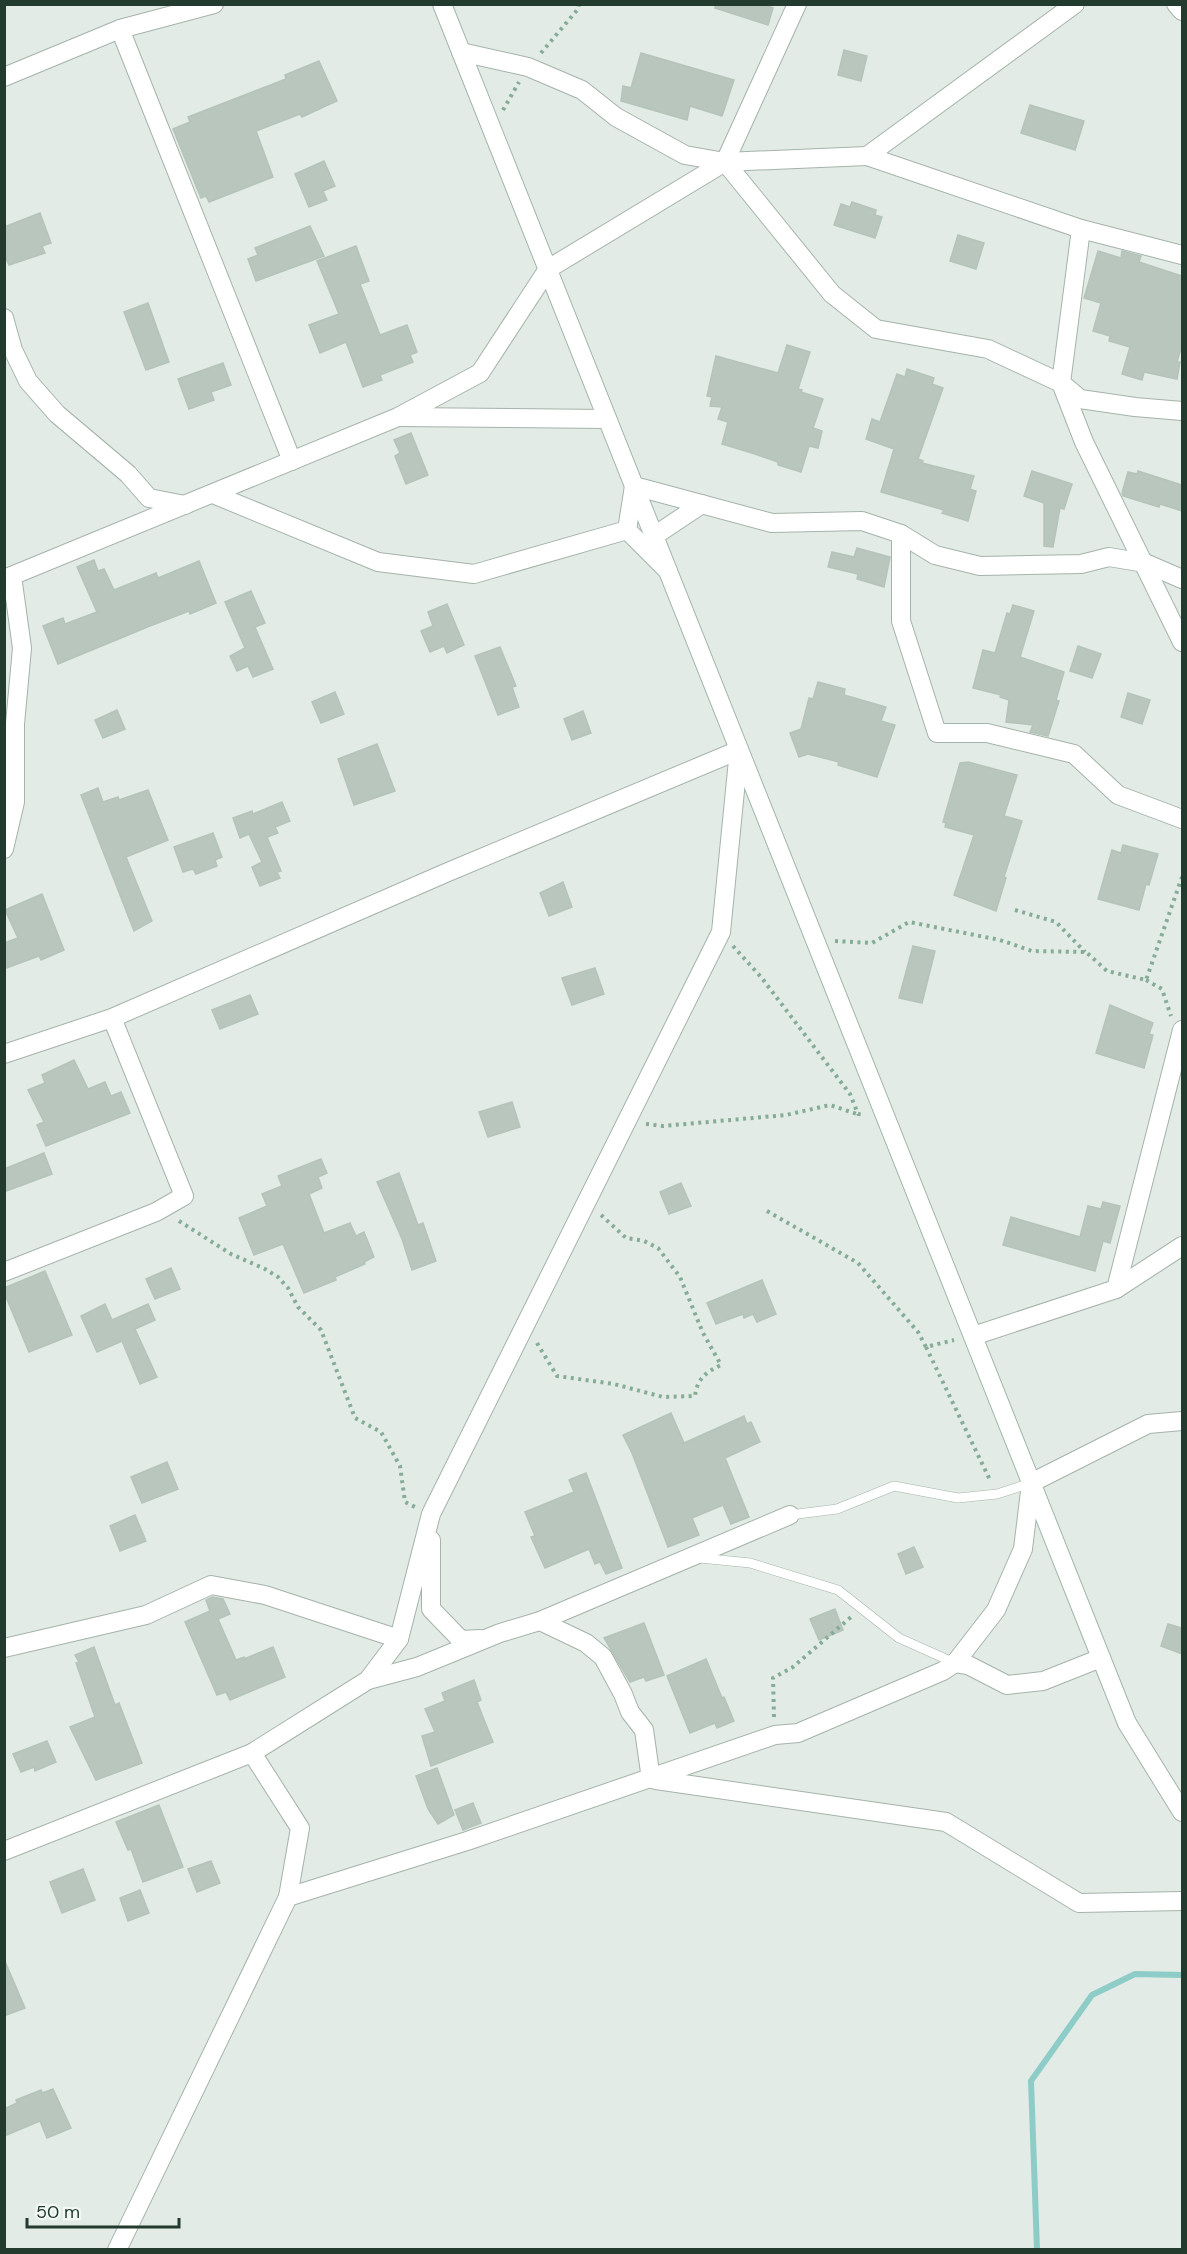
<svg xmlns="http://www.w3.org/2000/svg" width="1187" height="2254" viewBox="0 0 1187 2254" font-family="'DM Sans',sans-serif">
	<style>
		.lines { fill: none; stroke-linecap: round; stroke-linejoin: round }
		.stream { stroke: #8eccc7; stroke-width: 6 }
		.building { fill: #b8c6bd; stroke: #b5c4ba; stroke-width: 1.5 }
		.lane-casing { stroke: #a5b3ab; stroke-width: 10 }
		.street-casing { stroke: #a5b3ab; stroke-width: 20 }
		.secondary-casing { stroke: #a1b6aa; stroke-width: 20 }
		.path { stroke: #85ac97; stroke-width: 4; stroke-dasharray: 3 4.5; stroke-linecap: butt }
		.lane { stroke: #fff; stroke-width: 9 }
		.street { stroke: #fff; stroke-width: 18 }
		.secondary { stroke: #fff; stroke-width: 18 }
	</style>
	<rect width="100%" height="100%" fill="#e2ebe5"/>
	<g class="lines">
		<path class="stream" d="M1037,2250L1031,2081L1092,1995L1135,1974L1182,1975"/>
	</g>
	<g class="building">
		<path d="M716,4H763L773,8L768,25L715,8Z"/>
		<path d="M844,50L867,56L861,81L838,75Z"/>
		<path d="M641,53L734,80L722,116L690,106L687,120L621,101L623,86L631,88Z"/>
		<path d="M319,61L337,101L302,117L300,114L256,131L273,177L209,202L206,196L201,198L173,129L190,122L188,117L286,79L285,75Z"/>
		<path d="M1030,105L1084,121L1075,150L1021,133Z"/>
		<path d="M324,161L335,186L323,191L327,200L309,207L295,174Z"/>
		<path d="M852,202L876,210L875,215L882,217L875,238L834,225L841,204L850,207Z"/>
		<path d="M40,213L51,243L42,246L45,253L9,265L4,254V227Z"/>
		<path d="M310,226L324,256L256,281L248,259L258,255L255,248Z"/>
		<path d="M958,235L984,243L976,269L950,261Z"/>
		<path d="M356,246L369,281L360,284L380,335L407,325L417,352L410,355L413,362L380,375L382,380L363,387L346,342L320,353L309,325L339,314L317,261Z"/>
		<path d="M1098,251L1121,258L1122,251L1141,256L1139,262L1182,276V345L1177,362H1180L1177,379L1144,372L1142,380L1122,374L1130,347L1109,341L1110,336L1093,331L1101,303L1084,298Z"/>
		<path d="M148,303L169,362L146,370L124,312Z"/>
		<path d="M787,345L810,352L798,389L802,390L801,392L823,399L813,428L822,431L818,448L809,446L801,472L778,465V462L755,454L722,444L728,422L718,419L722,407L710,406L712,397L707,396L716,356L778,373Z"/>
		<path d="M223,363L231,385L211,392L214,400L189,409L178,379Z"/>
		<path d="M907,369L934,378L932,384L943,388L918,459L923,461L922,463L974,476L970,489L976,491L968,521L942,513L944,510L881,492L894,449L866,439L872,419L880,422L897,374L905,377Z"/>
		<path d="M411,433L428,475L406,484L395,456L400,453L394,440Z"/>
		<path d="M1032,471L1072,484L1064,509L1060,508L1053,547L1044,546V503L1024,496Z"/>
		<path d="M1138,471L1182,485V511L1160,504L1159,507L1123,496L1122,493L1128,472L1137,474Z"/>
		<path d="M857,548L890,557L884,587L857,579L858,574L828,567L832,552L854,557Z"/>
		<path d="M94,560L98,571L104,569L114,590L156,573L158,578L199,561L216,603L190,614L189,611L150,626L58,664L43,626L63,618L65,624L97,612L77,567Z"/>
		<path d="M251,591L265,623L255,627L273,669L253,677L248,666L237,671L230,656L245,648L225,602Z"/>
		<path d="M447,604L464,645L447,653L444,646L430,652L421,631L433,626L428,612Z"/>
		<path d="M1013,605L1034,611L1020,657L1064,672L1056,700L1059,701L1048,736L1030,732L1033,725L1006,722L1009,700L1000,697L1001,695L973,688L983,650L995,653L1007,613L1010,614Z"/>
		<path d="M1078,646L1101,654L1092,678L1070,671Z"/>
		<path d="M500,647L516,686L512,687L519,707L498,715L475,656Z"/>
		<path d="M818,682L845,689L844,695L886,707L881,721L895,725L877,777L838,765L839,762L808,754L799,757L790,733L801,729L809,698L813,699Z"/>
		<path d="M335,692L344,714L321,723L312,702Z"/>
		<path d="M1128,693L1150,700L1142,724L1121,717Z"/>
		<path d="M117,710L125,729L103,738L95,720Z"/>
		<path d="M583,711L591,733L572,740L564,719Z"/>
		<path d="M377,744L395,791L354,805L338,759Z"/>
		<path d="M968,762L1017,775L1004,816L1022,821L1004,877L1006,878L996,911L954,895L974,835L945,827L946,823L943,822L960,763Z"/>
		<path d="M98,788L103,802L118,797L119,800L148,790L168,840L126,857L152,921L134,931L81,795Z"/>
		<path d="M282,802L290,821L275,827L278,833L267,837L281,871L277,872L280,878L260,886L252,867L262,862L249,834L240,838L233,818L252,811L253,814Z"/>
		<path d="M213,833L222,857L215,860L217,866L196,874L193,869L183,872L174,847Z"/>
		<path d="M1123,845L1158,854L1149,885L1146,884L1139,910L1098,899L1112,850L1121,853Z"/>
		<path d="M563,882L572,907L549,916L540,893Z"/>
		<path d="M42,894L64,950L41,960L39,956L4,969V943L18,938L5,910Z"/>
		<path d="M913,946L935,951L922,1003L899,998Z"/>
		<path d="M595,968L604,994L572,1005L562,978Z"/>
		<path d="M250,995L258,1014L220,1029L212,1010Z"/>
		<path d="M1110,1005L1153,1023L1149,1034L1153,1035L1144,1068L1096,1053Z"/>
		<path d="M74,1060L88,1089L105,1082L111,1096L121,1092L130,1113L46,1146L37,1125L44,1122L28,1090L45,1083L42,1075Z"/>
		<path d="M512,1102L520,1127L488,1137L479,1112Z"/>
		<path d="M44,1153L52,1174L4,1192V1169Z"/>
		<path d="M321,1159L327,1173L318,1177L322,1188L309,1194L324,1233L350,1223L356,1236L364,1232L374,1257L364,1262L365,1264L335,1277L336,1280L304,1293L283,1244L254,1255L239,1218L267,1206L262,1194L282,1186L278,1176Z"/>
		<path d="M399,1173L418,1225L423,1223L436,1261L412,1270L402,1239L377,1182Z"/>
		<path d="M681,1183L691,1206L669,1214L660,1192Z"/>
		<path d="M1103,1202L1120,1206L1110,1243L1103,1241L1095,1271L1003,1245L1011,1217L1080,1237L1088,1206L1101,1209Z"/>
		<path d="M171,1268L180,1289L155,1299L146,1279Z"/>
		<path d="M45,1271L72,1335L29,1352L4,1292V1288Z"/>
		<path d="M762,1280L776,1314L757,1322L753,1314L744,1318L743,1314L716,1324L707,1303Z"/>
		<path d="M105,1304L112,1320L148,1304L155,1320L135,1329L157,1377L140,1384L122,1341L97,1352L81,1316Z"/>
		<path d="M671,1413L684,1443L744,1416L747,1424L751,1422L760,1442L725,1458L749,1517L731,1524L723,1505L692,1518L699,1535L668,1547L632,1453L623,1435Z"/>
		<path d="M167,1462L178,1489L142,1503L131,1477Z"/>
		<path d="M586,1473L622,1568L606,1574L600,1562L595,1564L589,1549L545,1568L531,1537L535,1536L525,1512L574,1492L569,1480Z"/>
		<path d="M135,1515L146,1541L120,1551L110,1526Z"/>
		<path d="M914,1547L923,1567L906,1574L898,1554Z"/>
		<path d="M212,1597L223,1599L230,1614L218,1619L236,1660L244,1657V1659L273,1647L285,1677L230,1700L226,1692L217,1695L185,1622L210,1611L206,1600Z"/>
		<path d="M835,1609L843,1630L819,1640L810,1619Z"/>
		<path d="M644,1623L664,1675L646,1681L644,1677L630,1682L604,1638Z"/>
		<path d="M1168,1624L1182,1628V1654L1161,1646Z"/>
		<path d="M94,1647L115,1705L119,1703L142,1763L96,1780L70,1727L95,1717L76,1663L79,1662L75,1655Z"/>
		<path d="M706,1659L722,1698L724,1697L734,1721L717,1728L715,1723L690,1733L667,1676Z"/>
		<path d="M474,1680L481,1700L477,1702L493,1742L431,1766L422,1736L435,1732L425,1709L445,1701L442,1693Z"/>
		<path d="M47,1741L56,1762L35,1771L34,1767L21,1772L13,1754Z"/>
		<path d="M437,1768L454,1815L438,1824L428,1809L416,1776Z"/>
		<path d="M473,1803L481,1823L463,1830L455,1810Z"/>
		<path d="M159,1805L183,1867L143,1882L131,1849L128,1850L116,1822Z"/>
		<path d="M211,1861L220,1883L197,1892L188,1869Z"/>
		<path d="M83,1869L95,1900L62,1913L50,1882Z"/>
		<path d="M140,1890L149,1913L128,1921L120,1898Z"/>
		<path d="M4,1959L25,2008L4,2016Z"/>
		<path d="M53,2089L71,2128L47,2138L40,2121L4,2136V2109L17,2103L16,2100L41,2090L42,2093Z"/>
	</g>
	<g class="lines">
		<g class="lane-casing">
			<g id="lane">
				<path d="M790,1515L837,1509L894,1486L958,1498L997,1494L1031,1483"/>
				<path d="M700,1558L750,1563L838,1590L899,1638L955,1663"/>
			</g>
		</g>
		<g class="street-casing">
			<g id="street">
				<path d="M1176,4L1182,11"/>
				<path d="M120,29L292,461"/>
				<path d="M461,52L528,67L582,90L616,117L685,155L725,162L867,156L1075,4"/>
				<path d="M4,77L120,29L214,4"/>
				<path d="M867,156L1081,229L1061,383L1084,442L1182,642"/>
				<path d="M725,162L832,294L876,329L988,349L1061,383L1080,399L1135,407L1182,411"/>
				<path d="M1081,229L1182,255"/>
				<path d="M4,318L13,350L28,381L57,414L128,474L149,498L185,505"/>
				<path d="M400,417L607,419"/>
				<path d="M213,494L378,562L474,574L627,530L634,486L772,523L862,521L901,534L935,555L980,566L1081,564L1109,557L1145,563L1182,579"/>
				<path d="M627,530L668,571"/>
				<path d="M901,534V621L937,733H987L1074,754L1118,795L1182,819"/>
				<path d="M654,536L702,504"/>
				<path d="M4,579L398,417L480,373L548,269L725,162L797,4"/>
				<path d="M4,849L15,802V724L22,648L12,576"/>
				<path d="M4,1054L112,1018L448,872L739,750"/>
				<path d="M4,1272L156,1212L184,1196L112,1018"/>
				<path d="M1116,1289L1182,1246"/>
				<path d="M973,1336L1116,1289L1182,1030"/>
				<path d="M431,1540V1609L461,1640L480,1639"/>
				<path d="M540,1621L586,1643L603,1657L623,1694L630,1712L644,1730L651,1779"/>
				<path d="M4,1648L146,1615L211,1585L265,1595L399,1639"/>
				<path d="M955,1663L968,1665L1007,1685L1043,1681L1101,1658"/>
				<path d="M368,1680L417,1667L500,1633L540,1621L790,1515"/>
				<path d="M1127,1723L1182,1812"/>
				<path d="M252,1753L368,1680L399,1639L431,1514L721,932L739,750"/>
				<path d="M656,1780L946,1822L1079,1903L1182,1901"/>
				<path d="M4,1851L252,1753L300,1828L288,1897"/>
				<path d="M117,2250L288,1897L467,1841L775,1735L798,1733L943,1671L955,1663L996,1610L1023,1549L1031,1483L1148,1424L1182,1421"/>
			</g>
		</g>
		<g class="secondary-casing">
			<path id="secondary" d="M442,4L1127,1723"/>
		</g>
		<g class="path">
			<path d="M541,53L578,9L579,4"/>
			<path d="M503,110L519,82"/>
			<path d="M1015,910L1056,922L1085,952"/>
			<path d="M835,941L872,943L909,922L1000,940L1032,951L1086,952L1107,971L1146,980L1182,877"/>
			<path d="M733,946L761,977L850,1094L858,1114L865,1115"/>
			<path d="M1146,980L1162,989L1171,1016"/>
			<path d="M646,1124L663,1126L786,1115L830,1105L857,1114"/>
			<path d="M767,1211L858,1263L918,1332L926,1347L954,1340"/>
			<path d="M179,1221L231,1254L265,1269L278,1277L288,1288L298,1307L321,1330L355,1418L381,1432L400,1466L405,1502L415,1507"/>
			<path d="M537,1343L557,1376L614,1384L663,1397L695,1396C697,1379 706,1372 721,1365L703,1333L680,1277L658,1248L644,1241L626,1238L600,1214"/>
			<path d="M926,1347L990,1480"/>
			<path d="M774,1717L773,1678L793,1667L851,1617"/>
		</g>
		<use href="#lane" class="lane"/>
		<use href="#street" class="street"/>
		<use href="#secondary" class="secondary"/>
	</g>
	<rect width="1187" height="2254" fill="none" stroke="#233b2f" stroke-width="12"/>
	<path d="M27 2218v9h152v-9" fill="none" stroke="#233b2f" stroke-width="3"/>
	<text x="36" y="2218" font-size="18" fill="#233b2f" stroke="#f2f8f4" stroke-width="4.5" paint-order="stroke">50 m</text>
</svg>
